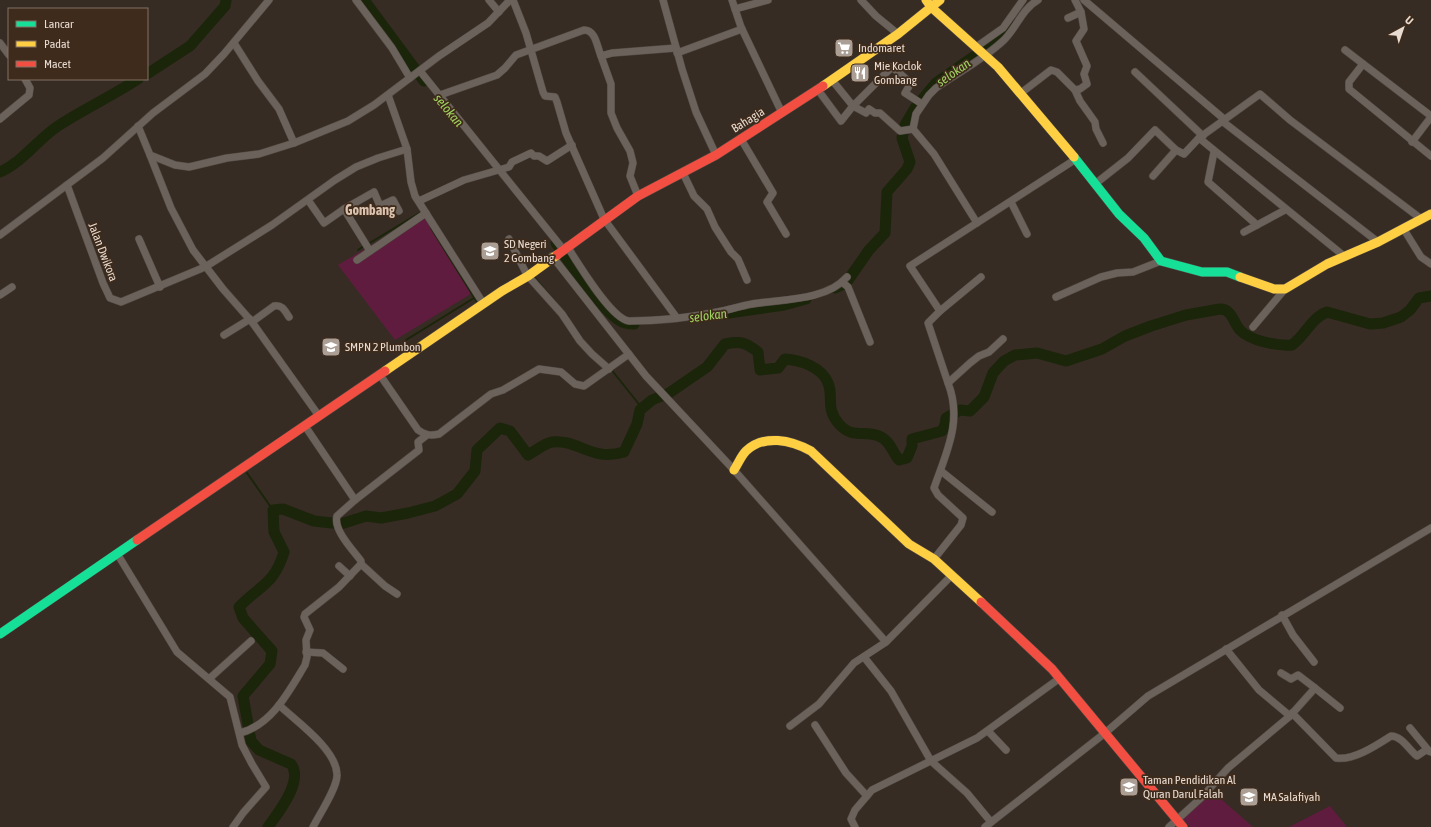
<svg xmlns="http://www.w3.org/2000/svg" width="1431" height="827" viewBox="0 0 1431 827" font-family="'Asap Condensed',sans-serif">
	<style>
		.green { fill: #601c3f }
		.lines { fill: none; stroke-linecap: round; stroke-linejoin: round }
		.stream { stroke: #1b250a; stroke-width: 2 }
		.river { stroke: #1b250a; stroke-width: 11 }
		.street-casing { stroke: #514841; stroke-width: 8 }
		.fast-casing { stroke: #514841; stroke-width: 10 }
		.slow-casing { stroke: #514841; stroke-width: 10 }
		.jam-casing { stroke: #514841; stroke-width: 10 }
		.street { stroke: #6a625b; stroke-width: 7 }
		.fast { stroke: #16e098; stroke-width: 9 }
		.slow { stroke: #ffcf43; stroke-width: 9 }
		.jam { stroke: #f24e42; stroke-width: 9 }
		.labels { text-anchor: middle; stroke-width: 3.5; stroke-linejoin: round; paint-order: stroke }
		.poi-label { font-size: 12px; fill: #e8dbd2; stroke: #3e2b1b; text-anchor: start }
		.street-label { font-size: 12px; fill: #e8dbd2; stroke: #3e2b1b }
		.water-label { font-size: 13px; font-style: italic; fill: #a0d362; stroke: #3e2b1b }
		.quarter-label { font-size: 14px; font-weight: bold; fill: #dbc2af; stroke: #3e2b1b }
	</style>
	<rect width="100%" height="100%" fill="#362c23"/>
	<g class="green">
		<path d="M425,213L479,289L395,340L338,265Z"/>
		<path d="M1213,792L1253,827H1190L1181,817Z"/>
		<path d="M1330,806L1347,827H1289Z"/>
	</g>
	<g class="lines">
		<g class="stream">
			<path d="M431,228L477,302L478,301"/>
			<path d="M368,244L421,212L422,214"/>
			<path d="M358,250L364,246"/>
			<path d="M534,277L568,317"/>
			<path d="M406,340L474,298"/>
			<path d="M610,368L642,408"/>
			<path d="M247,473L273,510"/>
		</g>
		<g class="river">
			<path d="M364,0L424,81"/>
			<path d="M147,74L190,46L225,6L226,0"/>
			<path d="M0,172C23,162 38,139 58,126C84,109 112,96 138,79"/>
			<path d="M556,243C570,263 600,308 619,320C623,323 628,324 634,324"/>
			<path d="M835,288L846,283L869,250L885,233L887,192L907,169L910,162L902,138L905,125L915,108L936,83L989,46L1011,21"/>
			<path d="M722,314L784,305L806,299"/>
			<path d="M268,827C278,813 304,781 291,764L259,750L251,741L243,696L270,664L272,651L243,618L239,607C260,585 274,585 284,552L274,532L273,510L283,509L314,521L341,524L366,516L381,518L408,513L435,506L457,494L475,471L477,450L500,428L510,431L528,455C535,451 545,443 552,442C579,439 591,462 624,452L637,424L640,410L652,400L669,393L707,367L725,344C741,341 745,342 758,352L760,370L778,368L785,359C800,360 822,367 828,383C834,398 825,408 839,424C853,440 865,429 881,437C891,442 892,452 899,460L907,458L912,446V439L942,431L945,425L946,418L960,410L970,411L984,397L993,373L1004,361L1015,355L1037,353L1066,361L1102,349L1125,336L1151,326L1186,315L1220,309C1232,309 1233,322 1240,330C1250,341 1278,346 1292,345C1305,336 1311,318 1327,312L1370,324L1383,323L1401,317L1410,310L1419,298L1431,296"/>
		</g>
		<g class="street-casing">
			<g id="street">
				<path d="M356,0L392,48L410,78"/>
				<path d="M489,0L499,12"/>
				<path d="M513,0L526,33L543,92L545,96L555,97L557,102L566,133L604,219L677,318"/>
				<path d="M663,0L682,69L696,112L716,155"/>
				<path d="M732,0L741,27L782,113"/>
				<path d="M861,0L876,16L898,34"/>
				<path d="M1084,0L1224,119"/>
				<path d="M735,9L768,0"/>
				<path d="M1068,18L1081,12"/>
				<path d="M0,43L9,55"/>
				<path d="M234,43L258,81L279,109L294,143"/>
				<path d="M976,47L1003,28L1023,0"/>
				<path d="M1345,50L1431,116"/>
				<path d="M677,53L742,29"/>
				<path d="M601,56L611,84V113L617,128L630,151L633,163L630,176L638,196"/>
				<path d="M1363,64L1349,82V89L1431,156"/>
				<path d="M420,71L563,249"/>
				<path d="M1135,72L1203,136"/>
				<path d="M832,80L853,106L892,67L911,83L905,93L922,104"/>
				<path d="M818,90L841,121L853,106L866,113L869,109L875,113H880L900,131L913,129"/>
				<path d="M1075,90L1080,101L1095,122L1096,129L1103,143"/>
				<path d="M1021,93L1051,70L1057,72L1075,90L1080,89L1087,84L1084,74L1087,66L1076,41L1084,29L1081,12L1075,0"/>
				<path d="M388,95L407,149L411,182L415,196L483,303"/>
				<path d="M440,95L497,75L505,68L516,55L584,30C596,30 597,47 601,56L612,53L676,48"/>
				<path d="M0,119L29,95L30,88L25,79"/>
				<path d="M1222,121L1378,242"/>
				<path d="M138,126L150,155L175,165L189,167L227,158L259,154L294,143L348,121L374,105L439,56L488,23L510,0"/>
				<path d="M1199,138L1344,256"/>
				<path d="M741,139L773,193L767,202L786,234"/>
				<path d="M1412,142L1431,117"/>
				<path d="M1214,152L1208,182L1257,225"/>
				<path d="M150,155L171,208L193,250L223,289L252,322L319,416"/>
				<path d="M683,173L694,196L707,209L715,227L731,252L738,259L747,280"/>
				<path d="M1153,176L1176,150"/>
				<path d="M1095,184L1128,158L1155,130L1176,150L1184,154L1199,138L1260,94L1290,120L1420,218"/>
				<path d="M67,185L103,283L110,298L121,302L205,267L272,225L335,180L356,167L378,158L407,149"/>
				<path d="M308,200L324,223L344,209L370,251"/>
				<path d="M419,201L464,180L509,167L512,162L531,153L534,156H539L547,161L572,145"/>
				<path d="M1011,202L1027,234"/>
				<path d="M344,209L374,192L380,206L393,200L399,211"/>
				<path d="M977,223L934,154L913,129L916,114L929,95L936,88C959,72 984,59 1004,40C1017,27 1022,9 1038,0"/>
				<path d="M1403,228L1421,257L1431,264"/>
				<path d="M1244,232L1285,210"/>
				<path d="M0,235L103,158L153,113L205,74L224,54L269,0"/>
				<path d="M139,239L160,287"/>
				<path d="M509,239L527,275"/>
				<path d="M567,246C578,263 611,319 629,321C658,321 688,318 717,312C729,310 740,306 752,304C781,299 826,301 847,277"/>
				<path d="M552,256L646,376L734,470L886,642"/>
				<path d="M357,260L426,213"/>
				<path d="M528,276L562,314L580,341L592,354L609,369"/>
				<path d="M842,282L848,287L870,342"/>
				<path d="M0,295L12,287"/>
				<path d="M1056,297L1101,277L1117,273L1133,272L1161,261"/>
				<path d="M940,311L910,266L1076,159"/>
				<path d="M252,322L274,306C282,304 285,311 289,317"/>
				<path d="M1253,327L1285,289"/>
				<path d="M224,335L250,319"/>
				<path d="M380,375L418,430C425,435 430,436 439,434L491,394L503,390L539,369L561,372L575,384L584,386L629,354"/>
				<path d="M948,383L928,323L940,311L981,277"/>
				<path d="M941,471L992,512"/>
				<path d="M355,500L419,450L418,442L427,435"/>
				<path d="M118,555L177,652L230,697L242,745L252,764L266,787L243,813L233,827"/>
				<path d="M934,559L961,525L963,518L938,495L934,488C946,453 963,421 948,383L970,363L979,356L989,352L1003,339"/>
				<path d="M361,564L385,586L397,594"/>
				<path d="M339,566L350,576"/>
				<path d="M1282,615L1293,635L1314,662"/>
				<path d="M1226,649L1259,690L1290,716"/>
				<path d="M306,652L323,653L343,669"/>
				<path d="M864,657L891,691L931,761L967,793L991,822"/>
				<path d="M210,678L251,641"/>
				<path d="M1315,688L1340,708"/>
				<path d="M279,705C296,721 336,749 337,774C338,787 319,815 313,827"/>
				<path d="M1292,713L1336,758C1353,761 1377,745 1391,736C1402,736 1409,750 1417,756L1426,750L1431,752"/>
				<path d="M815,725L846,773L867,796"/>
				<path d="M790,726L819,704L854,663L886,642L952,575"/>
				<path d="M1410,728L1429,751"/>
				<path d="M988,731L1006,750"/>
				<path d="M240,733C272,725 289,691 305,665L307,657L306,640L310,630L304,617L305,614L339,587L361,564V561C353,550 333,530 337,516L355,500L305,426"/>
				<path d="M855,827L851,819L855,810L872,790L977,738L1060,678"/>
				<path d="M985,827L1105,733L1148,696L1431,528"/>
				<path d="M1169,827L1202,797L1228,768L1290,716L1315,688L1298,675L1291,679L1281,673"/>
			</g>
		</g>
		<g class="fast-casing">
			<g id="fast">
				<path d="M1074,157L1119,214L1144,238L1161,261L1202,272H1227L1240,277"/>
				<path d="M0,634L137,540"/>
			</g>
		</g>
		<g class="slow-casing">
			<g id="slow">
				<path d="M926,0L931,7L998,67L1074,157"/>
				<path d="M823,86L898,34L940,0"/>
				<path d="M1240,277L1274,289H1285L1327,264L1378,242L1431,214"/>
				<path d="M385,371L502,291L528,276L557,255"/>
				<path d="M734,470C738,464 741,456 746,451C764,434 791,440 811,451L909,544L934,559L981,602"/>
			</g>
		</g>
		<g class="jam-casing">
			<g id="jam">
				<path d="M557,255L638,196L716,155L823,86"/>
				<path d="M137,540L385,371"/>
				<path d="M981,602L1052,669L1183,827"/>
			</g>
		</g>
		<use href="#street" class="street"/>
		<use href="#fast" class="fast"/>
		<use href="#slow" class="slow"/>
		<use href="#jam" class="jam"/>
	</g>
	<defs>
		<g id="supermarket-square" transform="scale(1)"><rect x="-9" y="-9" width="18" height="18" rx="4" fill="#aa9e95" stroke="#3e2b1b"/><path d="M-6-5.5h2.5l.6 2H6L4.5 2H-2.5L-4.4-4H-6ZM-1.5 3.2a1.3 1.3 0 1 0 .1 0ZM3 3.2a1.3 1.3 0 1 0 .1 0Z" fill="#fff"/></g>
		<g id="restaurant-square" transform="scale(1)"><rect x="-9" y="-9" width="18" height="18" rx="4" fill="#aa9e95" stroke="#3e2b1b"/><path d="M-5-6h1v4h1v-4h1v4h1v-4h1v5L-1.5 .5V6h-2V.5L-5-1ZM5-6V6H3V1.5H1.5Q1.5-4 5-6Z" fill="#fff"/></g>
		<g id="school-square" transform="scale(1)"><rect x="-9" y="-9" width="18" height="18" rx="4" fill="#aa9e95" stroke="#3e2b1b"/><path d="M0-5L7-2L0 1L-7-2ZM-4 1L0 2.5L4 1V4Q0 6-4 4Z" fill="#fff"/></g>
	</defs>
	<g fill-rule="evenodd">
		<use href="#supermarket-square" x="844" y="48"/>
		<use href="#restaurant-square" x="860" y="73"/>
		<use href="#school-square" x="490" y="251"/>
		<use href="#school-square" x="331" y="347"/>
		<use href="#school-square" x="1129" y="787"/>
		<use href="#school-square" x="1249" y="797"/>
	</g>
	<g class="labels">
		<g class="poi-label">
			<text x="858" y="52">Indomaret</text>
			<text x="874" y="70">Mie Koclok<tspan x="874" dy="14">Gombang</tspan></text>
			<text x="504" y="248">SD Negeri<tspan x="504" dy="14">2 Gombang</tspan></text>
			<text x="345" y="351">SMPN 2 Plumbon</text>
			<text x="1143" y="784">Taman Pendidikan Al<tspan x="1143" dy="14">Quran Darul Falah</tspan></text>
			<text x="1263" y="801">MA Salafiyah</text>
		</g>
		<g class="street-label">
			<text transform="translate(748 120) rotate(-32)" y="4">Bahagia</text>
			<text transform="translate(103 252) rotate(69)" y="4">Jalan Dwikora</text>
		</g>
		<g class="water-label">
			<text transform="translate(953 72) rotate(-35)" y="5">selokan</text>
			<text transform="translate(449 110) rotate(50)" y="5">selokan</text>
			<text transform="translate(708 315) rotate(-7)" y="5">selokan</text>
		</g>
		<g class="quarter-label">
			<text x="370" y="215">Gombang</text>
		</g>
	</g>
	<rect x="8" y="8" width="140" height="72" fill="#3e2b1b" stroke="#827164"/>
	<rect x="16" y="21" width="20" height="6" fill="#16e098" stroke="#827164"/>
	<text x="44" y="28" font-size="12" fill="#e8dbd2">Lancar</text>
	<rect x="16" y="41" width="20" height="6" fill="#ffcf43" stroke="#827164"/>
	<text x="44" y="48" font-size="12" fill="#e8dbd2">Padat</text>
	<rect x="16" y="61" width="20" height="6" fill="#f24e42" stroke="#827164"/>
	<text x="44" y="68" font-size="12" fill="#e8dbd2">Macet</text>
	<g transform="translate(1403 28) rotate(40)" stroke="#3e2b1b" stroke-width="3" paint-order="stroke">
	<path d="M0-3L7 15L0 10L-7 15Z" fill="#e8dbd2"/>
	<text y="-6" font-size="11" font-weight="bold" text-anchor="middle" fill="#e8dbd2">U</text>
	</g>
</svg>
